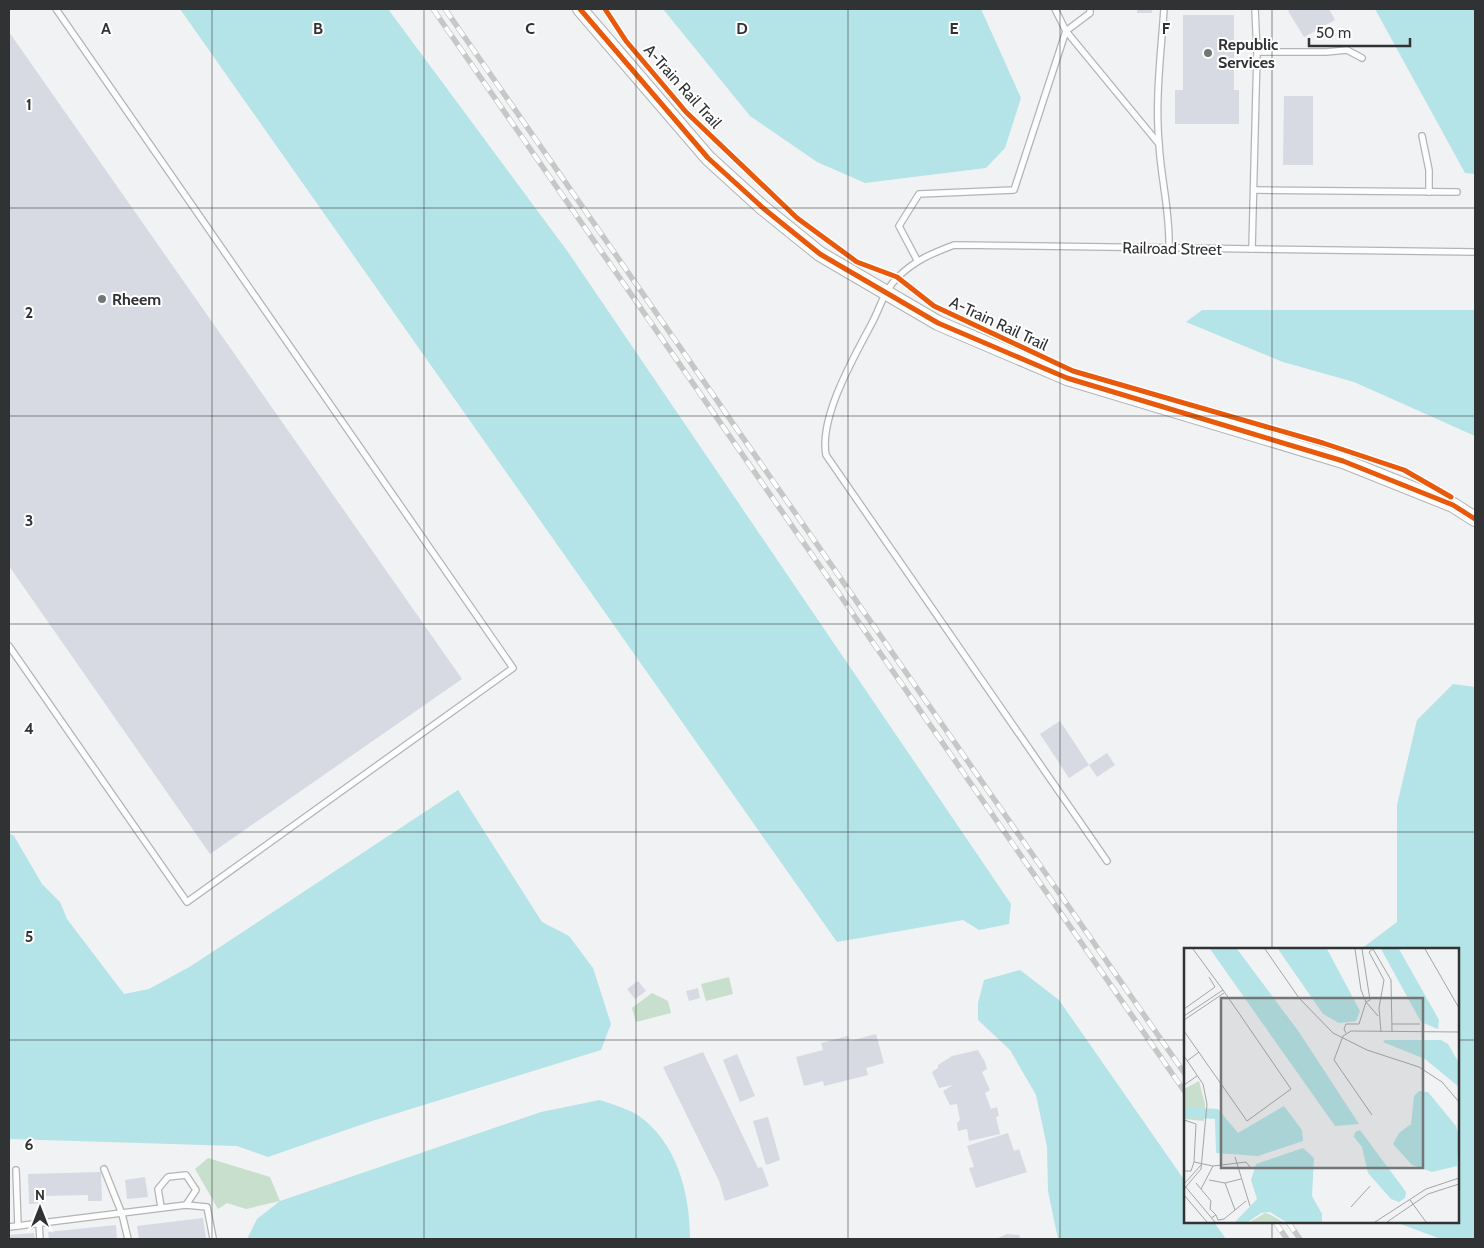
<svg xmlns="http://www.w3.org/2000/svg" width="1484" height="1248" viewBox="0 0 1484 1248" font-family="Cabin,sans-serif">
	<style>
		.green { fill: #c8dfcd }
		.water { fill: #b4e4e7 }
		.building { fill: #d7d9e3 }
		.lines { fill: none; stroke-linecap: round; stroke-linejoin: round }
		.service-casing { stroke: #b3b4b5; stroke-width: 8 }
		.tertiary-casing { stroke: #b3b4b5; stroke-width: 16 }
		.service { stroke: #fdfdfd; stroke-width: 5.5 }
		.tertiary { stroke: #fdfdfd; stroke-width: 14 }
		.rail-casing { stroke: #c6c7c7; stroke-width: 5.5 }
		.rail { stroke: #fff; stroke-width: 4; stroke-dasharray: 11; stroke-linecap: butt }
		.cycleway-casing { stroke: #fff; stroke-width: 8 }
		.cycleway { stroke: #e8590c; stroke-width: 5 }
		.grid { fill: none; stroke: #313233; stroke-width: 1; stroke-opacity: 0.55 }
		.poi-dot { fill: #747576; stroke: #fff; stroke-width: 2 }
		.labels { text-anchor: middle; stroke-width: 4; stroke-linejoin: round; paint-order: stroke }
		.poi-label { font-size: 16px; font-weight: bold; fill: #313233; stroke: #fff; text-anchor: start }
		.street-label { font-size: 16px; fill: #313233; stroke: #fff }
		.inset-road { fill: none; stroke: #a4a5a6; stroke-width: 1 }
		.view { fill: #747576; fill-opacity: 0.15; stroke: #747576; stroke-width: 2.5 }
		.inset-edge { fill: none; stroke: #313233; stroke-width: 2.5 }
		.grid-label { font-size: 16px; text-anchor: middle; font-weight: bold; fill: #313233; stroke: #fff; stroke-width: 4; stroke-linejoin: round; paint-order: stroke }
	</style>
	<rect width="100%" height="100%" fill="#f1f2f3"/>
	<g class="green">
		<path d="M729,977L733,994L706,1001L701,984Z"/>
		<path d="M652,993L668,1001L671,1013L636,1022L632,1008Z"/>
		<path d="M208,1158L270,1177L280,1201L246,1209L227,1203L218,1209L195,1169Z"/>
	</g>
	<g class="water">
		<path d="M180,9H388L568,252L1011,904L1009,924L979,930L963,920L837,942Z"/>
		<path d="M663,9H981L1021,98L1005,148L986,168L865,183L817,162L750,116Z"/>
		<path d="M1375,9H1475V174L1465,173Z"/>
		<path d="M1202,310H1475V436L1354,382L1283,362L1186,322Z"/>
		<path d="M1453,684L1475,687V1239H1441L1395,1222H1458V949H1361L1397,922V805L1417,720Z"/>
		<path d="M458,790L542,922L569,936L593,968L611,1024L601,1050L369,1122L268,1157L237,1146L9,1139V833L14,836L42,884L60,902L67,919L124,994L149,989L191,966Z"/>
		<path d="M1020,970L1059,1000L1185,1181V1222H1214L1226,1239H1058L1048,1191L1047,1147L1036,1095L1010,1050L978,1020V1003L984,980Z"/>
		<path d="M600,1100C611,1104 625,1108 636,1114C677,1141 690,1193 690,1239H247L257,1219L280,1201L541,1112Z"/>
	</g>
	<g class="building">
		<rect x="1137" y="9" width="15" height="4"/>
		<path d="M1291,9H1329L1335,20L1304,37L1288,11Z"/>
		<path d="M1183,15H1234V90H1239V124H1175V90H1183Z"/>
		<path d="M9,32L462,679L210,854L9,566Z"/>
		<path d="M1284,96H1313V165H1283Z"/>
		<path d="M1060,721L1089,765L1069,778L1040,734Z"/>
		<path d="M1107,753L1115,765L1097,777L1089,765Z"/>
		<path d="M638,981L646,991L635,999L627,989Z"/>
		<path d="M698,988L700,998L689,1001L686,991Z"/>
		<path d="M876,1034L884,1063L866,1068L868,1075L824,1086L823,1081L804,1086L796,1057L823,1050L821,1043L848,1036L850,1041Z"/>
		<path d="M978,1050L985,1062L987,1069L982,1072L990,1090L985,1093L991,1109L997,1107L999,1116L996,1117L1000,1134L969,1141L967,1129L958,1131L957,1123L960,1120L957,1104L950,1105L943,1091L953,1085L939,1088L932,1072L938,1068V1065L952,1056Z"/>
		<path d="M703,1052L758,1168L762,1167L769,1186L725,1201L719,1181L663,1067Z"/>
		<path d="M737,1054L755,1096L740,1102L723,1060Z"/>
		<path d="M768,1117L780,1160L766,1165L753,1121Z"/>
		<path d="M1008,1133L1014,1151L1019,1149L1027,1172L976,1188L969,1168L974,1167L967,1146Z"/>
		<path d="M101,1172L102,1201H88V1195L44,1196V1203L29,1204L28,1174Z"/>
		<path d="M145,1177L148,1197L127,1199L125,1180Z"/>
		<path d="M203,1218L206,1239H139L137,1226Z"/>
		<path d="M116,1225L117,1239H49L48,1232Z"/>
		<path d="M34,1233L35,1239H9V1235Z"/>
		<path d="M1007,1234L1019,1235L1021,1239H996Z"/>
	</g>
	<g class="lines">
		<g class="service-casing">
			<g id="service">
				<path d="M1090,9V13L1066,31L1159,144"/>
				<path d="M1164,9C1161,53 1155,99 1159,144C1161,180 1170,210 1169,248"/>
				<path d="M1257,52H1326L1347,50L1362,58"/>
				<path d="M1422,136L1429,170V192"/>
				<path d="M1254,190L1457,192"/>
				<path d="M1252,249L1257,52L1255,9"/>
				<path d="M917,260L899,226L919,194L1014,190L1066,31L1055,9"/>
				<path d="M9,646L187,902L513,668L56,9"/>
				<path d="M1107,861L826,455C819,417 854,357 872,323C881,306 884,290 898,277C915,260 933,253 954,245L1475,252"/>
				<path d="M104,1169L122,1214L128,1239"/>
				<path d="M16,1170L18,1226"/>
				<path d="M161,1207L158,1189L168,1177L186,1175L196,1190L186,1205"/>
				<path d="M39,1224L40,1239"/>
				<path d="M9,1227L186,1205L207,1207L213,1238"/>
			</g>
		</g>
		<g class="tertiary-casing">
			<path id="tertiary" d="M580,9L708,158L763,208L820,254L938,323L1067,378L1343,461L1453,505L1475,519"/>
		</g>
		<use href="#service" class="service"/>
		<use href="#tertiary" class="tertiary"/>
		<g class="rail-casing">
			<g id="rail">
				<path d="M433,9L1185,1092"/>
				<path d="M445,9L1185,1074"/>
				<path d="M1275,1222L1287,1239"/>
				<path d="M1288,1222L1300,1239"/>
			</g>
		</g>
		<use href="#rail" class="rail"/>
		<g class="cycleway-casing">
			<g id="cycleway">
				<path d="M580,9L708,158L763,208L820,254L938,323L1067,378L1343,461L1453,505L1475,519"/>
				<path d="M605,9L626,41L686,112L797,218L857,262L897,277L934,306L1073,371L1323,443L1404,470L1451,497"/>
			</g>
		</g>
		<use href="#cycleway" class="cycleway"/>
	</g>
	<path class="grid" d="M212,9V1239M424,9V1239M636,9V1239M848,9V1239M1060,9V1239M1272,9V949M9,208H1475M9,416H1475M9,624H1475M9,832H1475M9,1040H1185M1458,1040H1475M1272,1222V1239"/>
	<g class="poi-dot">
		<circle cx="1208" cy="53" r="5"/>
		<circle cx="102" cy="299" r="5"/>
	</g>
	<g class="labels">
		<g class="poi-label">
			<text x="1218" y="50">Republic<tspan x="1218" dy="18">Services</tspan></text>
			<text x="112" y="305">Rheem</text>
		</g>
		<g class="street-label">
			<text transform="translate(683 86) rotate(48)" y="6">A-Train Rail Trail</text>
			<text transform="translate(1172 248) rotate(1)" y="6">Railroad Street</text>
			<text transform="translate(999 323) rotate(25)" y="6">A-Train Rail Trail</text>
		</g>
	</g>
	<g transform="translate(1184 948)">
		<rect width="275" height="275" fill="#f1f2f3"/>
		<path d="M15,133L21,156L20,173L0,171V141ZM81,265L85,266L99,274H66Z" fill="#c8dfcd"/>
		<path d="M26,1H53L115,84L175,176L151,178ZM94,1H143L176,63L172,73L155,75L139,66ZM197,1H215L255,72L254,81L237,74ZM201,92H257L264,96L275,115V139L241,111L199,94ZM235,143L244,144L272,178L275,188L273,218L248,224L228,217L209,196L215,185L227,176L230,148ZM100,158L118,182L119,193L74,208L32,205L31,171L0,169V159L34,161L54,185ZM176,182L222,244L221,250L215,254L207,251L184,225L178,199L170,189L171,184ZM119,200L130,210L128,248L138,266V274H102L86,264L77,265L64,274H51L73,251L67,232L72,216Z" fill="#b4e4e7"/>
		<path class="inset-road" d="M81,1L115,50L149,85L183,102L235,119L258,134L275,154M178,1L186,52L182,54L194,68M241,1L275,60M0,61L31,39L25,29M0,68L39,42L9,1M0,72L40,45M208,76H236M0,83L63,173L107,141L39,42M197,84L195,60L200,32L185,4L189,1L207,32L208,84M162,85L160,81L162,76H175L182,54L177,42L171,1M0,108L19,136L23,156L17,221L0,241M3,113L15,104M0,137L13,128M188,167L150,112L159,88L167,83L275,84M0,172L12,176L10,214M51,209L66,258M29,218L62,214L66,219M0,223H7L10,214L29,218L17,241M25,232L41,235M12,235L27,253L26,261L32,267M0,236L17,217M0,237L31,274M0,247L23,274M226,252L242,274M167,259L186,238M51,262L41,235L57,231M27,270L32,267L34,272L40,271L62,253M191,274L242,241L275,230M203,274L244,246L275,236"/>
		<path class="view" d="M37,50H239V220H37Z"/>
		<rect width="275" height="275" class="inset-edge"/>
	</g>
	<g class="grid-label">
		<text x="106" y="34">A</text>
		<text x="318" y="34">B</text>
		<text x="530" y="34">C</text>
		<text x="742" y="34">D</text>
		<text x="954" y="34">E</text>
		<text x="1166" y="34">F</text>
		<text x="29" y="110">1</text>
		<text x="29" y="318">2</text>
		<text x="29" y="526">3</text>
		<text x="29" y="734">4</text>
		<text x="29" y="942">5</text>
		<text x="29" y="1150">6</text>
	</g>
	<rect width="1484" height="1248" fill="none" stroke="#313233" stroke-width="20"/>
	<g transform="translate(40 1208)" stroke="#ffffff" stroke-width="4" paint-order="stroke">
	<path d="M0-4L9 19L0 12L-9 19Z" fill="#313233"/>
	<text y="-8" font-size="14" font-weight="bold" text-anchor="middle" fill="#313233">N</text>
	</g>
	<path d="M1309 38v8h101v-8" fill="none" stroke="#313233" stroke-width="2.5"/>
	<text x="1316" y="38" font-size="15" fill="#313233" stroke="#ffffff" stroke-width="4" paint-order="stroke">50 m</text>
</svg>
